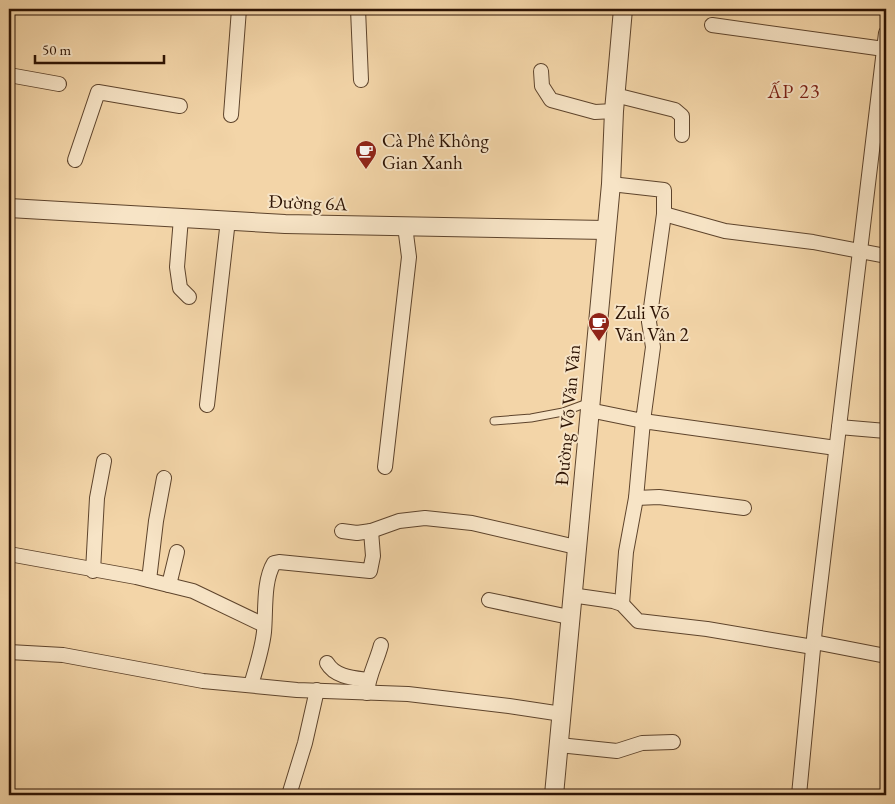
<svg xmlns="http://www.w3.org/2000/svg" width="895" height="804" viewBox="0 0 895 804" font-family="'EB Garamond',serif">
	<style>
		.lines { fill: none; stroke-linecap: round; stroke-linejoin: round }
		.service-casing { stroke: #5e442c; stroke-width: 9 }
		.minor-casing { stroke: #5e442c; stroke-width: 16 }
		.tertiary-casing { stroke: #5e442c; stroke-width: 20 }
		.service { stroke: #f7e4c6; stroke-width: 7 }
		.minor { stroke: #f7e4c6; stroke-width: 14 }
		.tertiary { stroke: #f7e4c6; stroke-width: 18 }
		.labels { text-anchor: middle; stroke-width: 4; stroke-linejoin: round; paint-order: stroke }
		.poi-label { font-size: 19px; fill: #2d1303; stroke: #f7e4c6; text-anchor: start }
		.street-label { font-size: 19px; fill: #2d1303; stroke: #f7e4c6 }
		.neighbourhood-label { font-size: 20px; letter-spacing: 1px; fill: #7a1f14; stroke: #f7e4c6 }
	</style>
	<rect width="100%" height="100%" fill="#f3d5a8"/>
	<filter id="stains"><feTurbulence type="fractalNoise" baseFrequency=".004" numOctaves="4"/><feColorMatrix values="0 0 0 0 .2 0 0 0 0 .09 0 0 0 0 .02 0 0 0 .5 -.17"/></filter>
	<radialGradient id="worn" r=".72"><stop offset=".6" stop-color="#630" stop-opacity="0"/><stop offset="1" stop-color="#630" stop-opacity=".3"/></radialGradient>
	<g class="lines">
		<g class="service-casing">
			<path id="service" d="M494,421L531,418L563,412L590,402"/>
		</g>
		<g class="minor-casing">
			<g id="minor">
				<path d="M358,9L361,80"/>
				<path d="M712,25L884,49"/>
				<path d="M541,71L542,86L551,100L595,112L614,111"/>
				<path d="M9,75L59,84"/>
				<path d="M615,95L675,110L682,116V135"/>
				<path d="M231,115L239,9"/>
				<path d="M75,160L98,92L180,106"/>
				<path d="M611,184L664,190V214L725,231L813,242L886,256"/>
				<path d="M181,218L177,267L180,288L189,297"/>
				<path d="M207,405L228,220"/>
				<path d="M589,410L643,421L653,347L649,322L664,214"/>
				<path d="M839,427L886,431"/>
				<path d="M385,467L409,257L405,226"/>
				<path d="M636,498L659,497L744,508"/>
				<path d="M342,531L357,533L371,531L399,521L425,518L472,523L576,547"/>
				<path d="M9,554L136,577L193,591L264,625"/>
				<path d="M93,571L97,498L104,461"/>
				<path d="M149,580L156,521L164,478"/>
				<path d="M169,585L177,552"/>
				<path d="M571,595L613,601L622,604L638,621L707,629L813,647"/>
				<path d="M489,600L569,617"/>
				<path d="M622,604L626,552L636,498L643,421L836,448"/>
				<path d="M814,642L886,656"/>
				<path d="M9,652L63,655L203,681L297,690L408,694L509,706L562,714"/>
				<path d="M327,663C335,677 353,678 368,680"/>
				<path d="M251,685C256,668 262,650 264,632C266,611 263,581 274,563L279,562L370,571L373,556L371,531"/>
				<path d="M367,693C368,676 377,661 381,645"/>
				<path d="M559,745L617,751L642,743L673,742"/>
				<path d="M289,795L305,743L317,690"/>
				<path d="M799,795L815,628L886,33"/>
			</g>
		</g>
		<g class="tertiary-casing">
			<g id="tertiary">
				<path d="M9,208L285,224L606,230"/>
				<path d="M554,795L611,184L614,111L623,9"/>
			</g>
		</g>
		<use href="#service" class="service"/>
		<use href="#minor" class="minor"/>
		<use href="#tertiary" class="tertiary"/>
	</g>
	<defs>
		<g id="cafe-pin" transform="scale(1.125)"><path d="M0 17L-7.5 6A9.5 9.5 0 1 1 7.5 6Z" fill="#8f2418" stroke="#f7e4c6"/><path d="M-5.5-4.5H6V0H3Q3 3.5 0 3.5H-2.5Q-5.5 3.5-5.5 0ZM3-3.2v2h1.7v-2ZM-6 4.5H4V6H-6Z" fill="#fff"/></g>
	</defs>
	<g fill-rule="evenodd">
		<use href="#cafe-pin" x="366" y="151"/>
		<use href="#cafe-pin" x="599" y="323"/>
	</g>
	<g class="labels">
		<g class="poi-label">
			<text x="382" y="147">Cà Phê Không<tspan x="382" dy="22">Gian Xanh</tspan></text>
			<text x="615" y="319">Zuli Võ<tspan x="615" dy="22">Văn Vân 2</tspan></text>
		</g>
		<g class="street-label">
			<text transform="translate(308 202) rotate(2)" y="7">Đường 6A</text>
			<text transform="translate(567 415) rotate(-85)" y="7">Đường Võ Văn Vân</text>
		</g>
		<g class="neighbourhood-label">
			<text x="794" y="98">ẤP 23</text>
		</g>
	</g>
	<rect width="895" height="804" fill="none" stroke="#f3d5a8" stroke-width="30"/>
	<rect x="10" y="10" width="875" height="784" fill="none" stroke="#2d1303" stroke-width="2.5"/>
	<rect x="15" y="15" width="865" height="774" fill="none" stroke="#2d1303"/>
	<path d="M35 55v8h129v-8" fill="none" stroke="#2d1303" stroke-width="2.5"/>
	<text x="42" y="55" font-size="15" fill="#2d1303" stroke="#f7e4c6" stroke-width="4" paint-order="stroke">50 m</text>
	<rect width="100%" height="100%" filter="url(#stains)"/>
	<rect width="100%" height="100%" fill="url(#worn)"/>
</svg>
